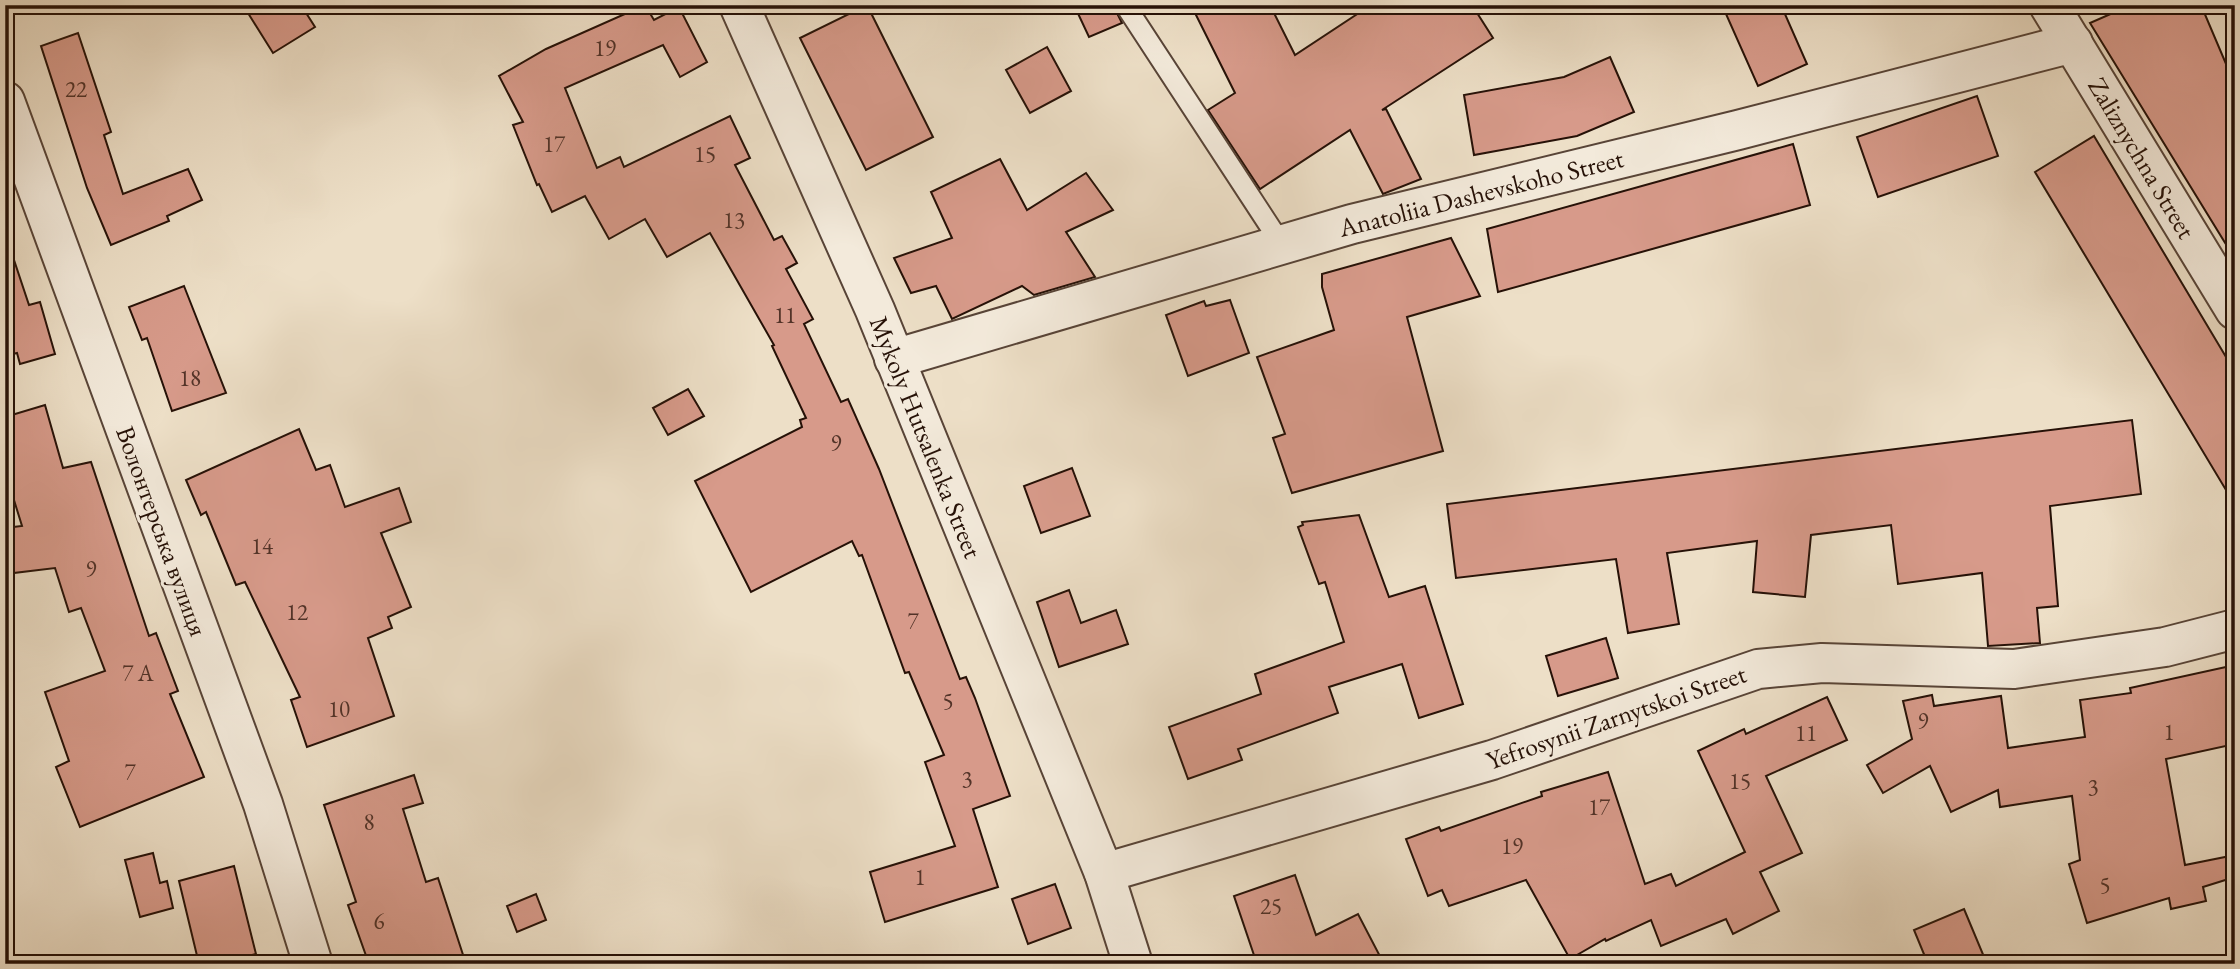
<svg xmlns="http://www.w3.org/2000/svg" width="2240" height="969" viewBox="0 0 2240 969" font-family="'EB Garamond',serif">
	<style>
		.building { fill: #d79a8a; stroke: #261107; stroke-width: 2 }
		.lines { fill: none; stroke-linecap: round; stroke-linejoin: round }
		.service-casing { stroke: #584437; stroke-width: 23 }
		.minor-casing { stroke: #584437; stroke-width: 42 }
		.tertiary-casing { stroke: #584437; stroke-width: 42 }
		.service { stroke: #f3eadb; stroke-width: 19 }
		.minor { stroke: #f3eadb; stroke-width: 38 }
		.tertiary { stroke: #f3eadb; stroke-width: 38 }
		.labels { text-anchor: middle; stroke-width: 6; stroke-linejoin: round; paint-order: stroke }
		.number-label { font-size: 23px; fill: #523328 }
		.street-label { font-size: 26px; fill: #261107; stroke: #f3eadb }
	</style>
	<rect width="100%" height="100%" fill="#eddfc7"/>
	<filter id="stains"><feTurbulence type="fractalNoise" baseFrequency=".00286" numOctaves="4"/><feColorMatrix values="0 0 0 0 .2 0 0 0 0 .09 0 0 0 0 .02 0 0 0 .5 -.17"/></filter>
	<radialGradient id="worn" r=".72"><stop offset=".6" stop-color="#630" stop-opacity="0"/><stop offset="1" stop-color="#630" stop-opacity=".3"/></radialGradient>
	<g class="building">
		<path d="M243,5H301L315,27L273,53Z"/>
		<path d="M645,5L654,20L679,7L707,62L680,77L663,45L565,88L597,168L620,157L624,167L730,116L750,158L735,165L774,240L782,236L797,263L786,269L813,319L804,324L841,402L848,399L879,469L960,679L966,677L975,698L1010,796L973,809L998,887L885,922L870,872L955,846L925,762L944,755L909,672L905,673L862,555L859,556L852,541L751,592L695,481L802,427L800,420L806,418L772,346L774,345L710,233L667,257L645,219L609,239L585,196L552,212L539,184L537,185L513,125L523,122L499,76L546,49Z"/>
		<path d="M867,5L933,137L866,170L800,38Z"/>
		<path d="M1074,5H1113L1122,23L1089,37Z"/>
		<path d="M1191,5H1270L1295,55L1371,5H1472L1493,38L1382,110L1386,109L1421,179L1383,194L1350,130L1260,189L1208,110L1235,93Z"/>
		<path d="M1722,5H1781L1807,64L1758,86Z"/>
		<path d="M2131,5H2201L2235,85V259L2090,23Z"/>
		<path d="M78,33L111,132L104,135L123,194L188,169L202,200L167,216L169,221L111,245L87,188L41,46Z"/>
		<path d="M1047,47L1071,91L1030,113L1006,70Z"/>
		<path d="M1610,57L1634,112L1577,136L1474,155L1464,95L1564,77Z"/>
		<path d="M1977,96L1998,156L1878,197L1857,137Z"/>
		<path d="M2094,136L2235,372V505L2035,172Z"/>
		<path d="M1793,144L1810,205L1498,292L1487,229Z"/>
		<path d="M1000,159L1027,210L1086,173L1113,210L1066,232L1095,277L1034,295L1022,286L952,319L936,286L911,293L894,258L952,238L931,192Z"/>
		<path d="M1451,238L1480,296L1407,317L1443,451L1292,493L1273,438L1285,434L1257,357L1334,330L1322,287V274Z"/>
		<path d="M11,251L29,305L40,302L55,354L20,364L17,353L5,356V252Z"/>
		<path d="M184,286L226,393L172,411L147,338L142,340L129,307Z"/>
		<path d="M1230,300L1249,353L1188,376L1166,315L1204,301L1206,306Z"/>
		<path d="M688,389L704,416L668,435L653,408Z"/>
		<path d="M45,405L63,468L91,462L149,636L156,633L178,691L170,694L204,777L80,827L56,767L69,761L45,692L105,671L81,608L69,612L55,568L5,574V528L22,526L5,471V417Z"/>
		<path d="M2132,420L2141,494L2050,506L2058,606L2037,608L2040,643L1988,646L1982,573L1898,584L1891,525L1811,535L1805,597L1753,592L1757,541L1667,553L1679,624L1628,633L1616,559L1456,578L1447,504Z"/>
		<path d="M299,429L316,470L330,465L345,507L399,488L411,522L381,533L411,607L388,617L392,628L368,638L394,716L307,747L291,700L300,697L245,582L236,585L206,512L201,515L186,480Z"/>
		<path d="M1072,468L1090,516L1041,533L1024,486Z"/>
		<path d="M1359,515L1389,597L1425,586L1463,704L1419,718L1402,664L1329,687L1338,713L1238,749L1242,760L1188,779L1169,727L1261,694L1255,674L1344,642L1325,582L1319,584L1298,527L1303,525L1302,522Z"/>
		<path d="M1069,590L1081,623L1116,610L1128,644L1059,667L1037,602Z"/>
		<path d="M1606,638L1618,678L1558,696L1546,656Z"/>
		<path d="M2235,665V744L2166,759L2185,865L2235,855V877L2203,887L2206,901L2171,909L2169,898L2087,923L2069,864L2080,860L2072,796L2000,807L1998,790L1951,812L1930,766L1883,793L1867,765L1912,739L1903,701L1932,695L1934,706L2001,696L2008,748L2085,737L2080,700L2131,693L2130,688Z"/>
		<path d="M1827,697L1847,740L1766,776L1802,853L1760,872L1779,911L1733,934L1726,919L1661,946L1651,920L1606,941L1605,939L1570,959L1526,880L1449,906L1442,890L1428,896L1406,839L1439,827L1441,831L1542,796L1541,792L1608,772L1645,884L1671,874L1676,886L1745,852L1698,751L1744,729L1746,734Z"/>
		<path d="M414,775L423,803L403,809L426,882L438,878L466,964H369L348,905L356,902L324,805Z"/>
		<path d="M153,853L160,883L167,881L173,908L140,917L125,860Z"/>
		<path d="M234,866L256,954L217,964H199L179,881Z"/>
		<path d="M1295,875L1316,935L1358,914L1384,964H1257L1234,896Z"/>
		<path d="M1055,884L1071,928L1028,944L1012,899Z"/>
		<path d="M536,894L546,920L517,932L507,906Z"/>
		<path d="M1964,909L1987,964H1928L1914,930Z"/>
	</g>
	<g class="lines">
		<g class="service-casing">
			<path id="service" d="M1125,5L1282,245"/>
		</g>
		<g class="minor-casing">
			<g id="minor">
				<path d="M2049,5L2235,310"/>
				<path d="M5,101L263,804L313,964"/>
				<path d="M894,359L1352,224L1738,130L2073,43"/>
				<path d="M1104,873L1492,760L1758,669L1822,663L2014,669L2165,647L2235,629"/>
			</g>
		</g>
		<g class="tertiary-casing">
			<path id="tertiary" d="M739,5L875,310L1104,873L1133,964"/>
		</g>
		<use href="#service" class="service"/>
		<use href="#minor" class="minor"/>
		<use href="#tertiary" class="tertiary"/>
	</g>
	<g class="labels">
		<g class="number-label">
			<text x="605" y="56">19</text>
			<text x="76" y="97">22</text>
			<text x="554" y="152">17</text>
			<text x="705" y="162">15</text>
			<text x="734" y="228">13</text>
			<text x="785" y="323">11</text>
			<text x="190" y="386">18</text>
			<text x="836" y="451">9</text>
			<text x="262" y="554">14</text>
			<text x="91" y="577">9</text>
			<text x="297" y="620">12</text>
			<text x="913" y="629">7</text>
			<text x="138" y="681">7 А</text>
			<text x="948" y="709">5</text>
			<text x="339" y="717">10</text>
			<text x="1923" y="729">9</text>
			<text x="2169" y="740">1</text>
			<text x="1806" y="741">11</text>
			<text x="130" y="780">7</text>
			<text x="967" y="787">3</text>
			<text x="1740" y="789">15</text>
			<text x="2093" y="795">3</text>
			<text x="1599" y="815">17</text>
			<text x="369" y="830">8</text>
			<text x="1512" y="854">19</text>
			<text x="920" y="885">1</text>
			<text x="2105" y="893">5</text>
			<text x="1271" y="914">25</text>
			<text x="379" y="929">6</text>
		</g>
		<g class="street-label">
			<text transform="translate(2142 158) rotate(59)" y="9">Zaliznychna Street</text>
			<text transform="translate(1481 193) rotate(-14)" y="9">Anatoliia Dashevskoho Street</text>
			<text transform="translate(926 437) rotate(68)" y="9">Mykoly Hutsalenka Street</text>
			<text transform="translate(162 531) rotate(70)" y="9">Волонтерська вулиця</text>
			<text transform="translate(1616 717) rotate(-19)" y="9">Yefrosynii Zarnytskoi Street</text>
		</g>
	</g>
	<rect width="2240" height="969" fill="none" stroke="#eddfc7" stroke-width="28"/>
	<rect x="7" y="7" width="2226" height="955" fill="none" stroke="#261107" stroke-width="3.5"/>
	<rect x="14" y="14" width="2212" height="941" fill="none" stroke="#261107" stroke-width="2"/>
	<rect width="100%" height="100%" filter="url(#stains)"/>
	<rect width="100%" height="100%" fill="url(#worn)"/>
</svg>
